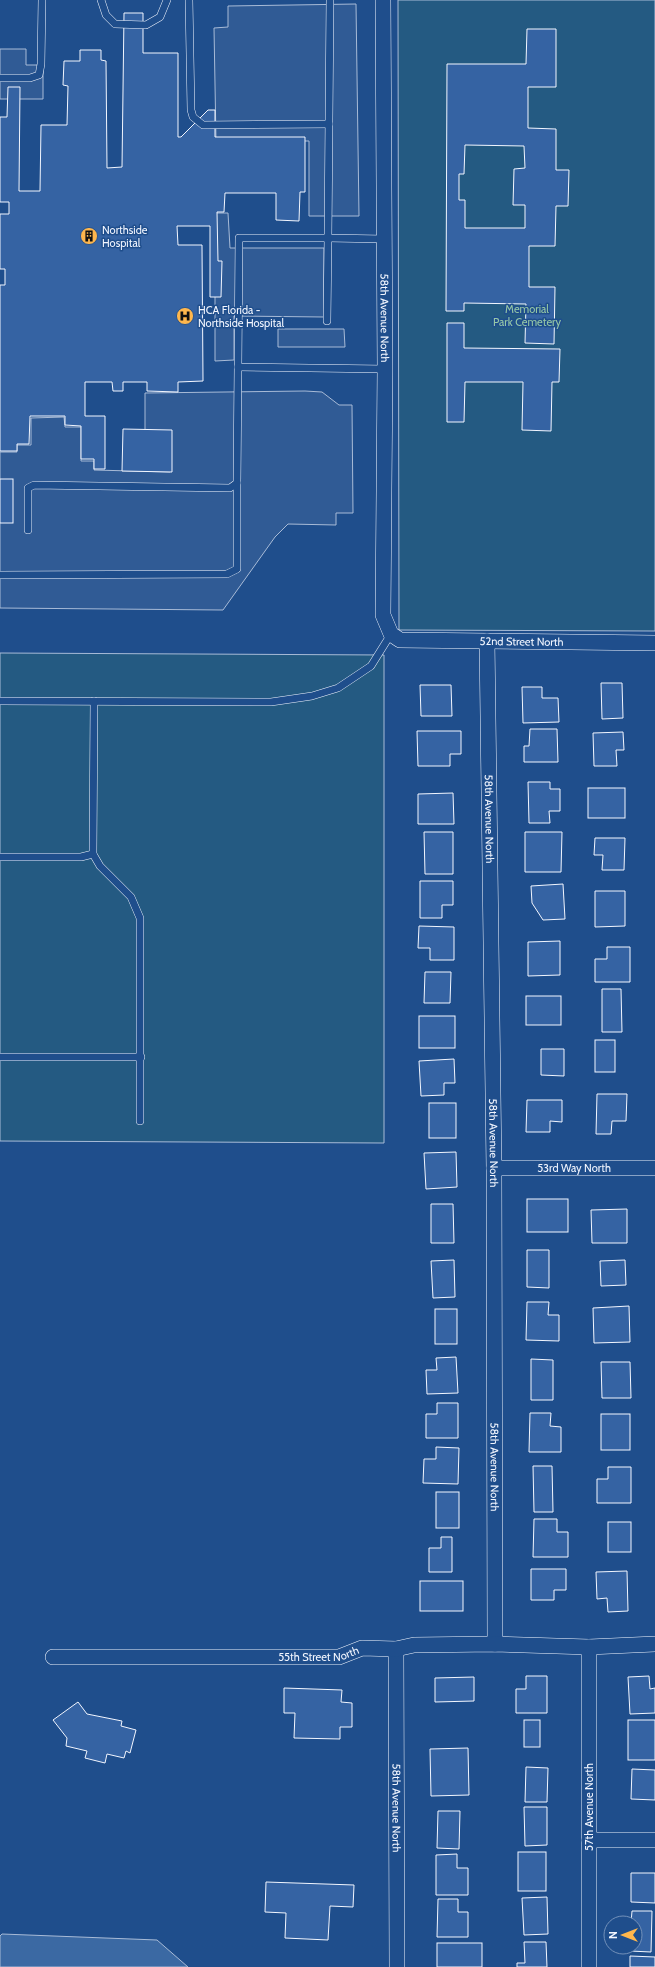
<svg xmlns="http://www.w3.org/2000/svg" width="655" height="1967" viewBox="0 0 655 1967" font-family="Cabin,sans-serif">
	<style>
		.green { fill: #245a82; stroke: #a8bbd7 }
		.parking { fill: #305b95; stroke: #a8bbd7 }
		.water { fill: #3b69a3; stroke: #a8bbd7 }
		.building { fill: #3563a3; stroke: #f2f6ff; fill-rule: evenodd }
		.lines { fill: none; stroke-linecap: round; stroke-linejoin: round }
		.service-casing { stroke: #f2f6ff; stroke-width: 8 }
		.minor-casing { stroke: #f2f6ff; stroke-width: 16 }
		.service { stroke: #1f4e8c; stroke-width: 7 }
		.minor { stroke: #1f4e8c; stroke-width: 15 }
		.labels { text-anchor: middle; stroke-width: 3; stroke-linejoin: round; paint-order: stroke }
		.poi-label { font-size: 11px; fill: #f2f6ff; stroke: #1f4e8c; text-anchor: start }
		.park-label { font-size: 11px; fill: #97c8a6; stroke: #1f4e8c }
		.street-label { font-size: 11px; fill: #f2f6ff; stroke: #1f4e8c }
	</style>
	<rect width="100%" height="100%" fill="#1f4e8c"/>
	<g class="green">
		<path d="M398,0H655V631L399,630Z"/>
		<path d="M0,653L384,655V1143L0,1141Z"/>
	</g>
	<g class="parking">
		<path d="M356,4L359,216H309V141H216L214,28L228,27V6Z"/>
		<path d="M0,49H26V65H43V99H0Z"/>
		<path d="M215,213H228L230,248H324V317L234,316V360L215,361Z"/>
		<path d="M278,329H344L345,347H278Z"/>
		<path d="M305,391L322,392L339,405H352L353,513H336V525L288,524L275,537L223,610L0,608V452H17V445H31V418L64,417L65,427H81V461H94V470L170,472L145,432V393Z"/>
	</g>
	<path class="water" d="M2,1934L157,1940L188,1967H0V1936Z"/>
	<g class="building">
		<path d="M124,13H143V53H178V137H181L208,110H215V137H305V192H300L299,221L276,220V193H225L224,212H217L218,261H222L221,297H210V226H177L178,245H202L203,381L178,382V392L147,391V382H123V391H113L112,382H85V416H105V469H94V459H81V426L65,425V416H30L29,444H17V451H0V285H5V269H0V214H9V202H0V117H7L8,87H20L19,191H40L41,125H67L68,86L63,85L64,61H80V50H101V60L106,61L107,168L122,167Z"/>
		<path d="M527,29H556V87H528V128L556,129V170H569L568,206H556L555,246H529V287H555L554,344L525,343L526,304L464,303V311H446L447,64H526ZM465,145L524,146L525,168L514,169L513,205H525V228H465V200H459V174H464Z"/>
		<path d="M447,323H464V348L560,349L559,382H552L551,431L522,430L523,382H465L464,422H447Z"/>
		<path d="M123,429L172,430V472L122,471Z"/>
		<rect x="0" y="479" width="13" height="44"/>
		<path d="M601,683H622L623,718L602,719Z"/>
		<path d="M420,685H451L452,716H421Z"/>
		<path d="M522,687H542V698H558L559,722L523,723Z"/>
		<path d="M530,729H557L558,762H524V746H529Z"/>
		<path d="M417,731H461V754H450V766H418Z"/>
		<path d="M623,732L624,750H616L617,766H594L593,733Z"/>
		<path d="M528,782H550V789H560V811H549L550,823H529Z"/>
		<rect x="588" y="788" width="37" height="30"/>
		<path d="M453,793L454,824H418V794Z"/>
		<path d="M424,832H453V874H425Z"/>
		<path d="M525,832H562L561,872H525Z"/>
		<path d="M595,838H625L624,870H602L603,855H594Z"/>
		<path d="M420,881H453V905H442V918H420Z"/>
		<path d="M563,884L565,919L543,920L532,903L531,886Z"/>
		<path d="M595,891H625V926L595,927Z"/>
		<path d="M419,926L454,927V960H430V948H418Z"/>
		<path d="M560,941V975L528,976V942Z"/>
		<path d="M607,947H630V982H595V959H607Z"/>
		<path d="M425,972H451L450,1003H424Z"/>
		<path d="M602,989H621L622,1032H602Z"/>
		<rect x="526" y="996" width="35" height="29"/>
		<rect x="419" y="1016" width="36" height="32"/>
		<rect x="595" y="1040" width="20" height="32"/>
		<path d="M541,1049H564V1076L541,1075Z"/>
		<path d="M454,1059L455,1083H444V1095L421,1096L419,1061Z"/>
		<path d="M597,1094H627L626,1121H612L611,1134H596Z"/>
		<path d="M527,1100H562V1122L550,1121V1132H526Z"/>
		<rect x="429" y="1103" width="27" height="35"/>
		<path d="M456,1152L457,1187L426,1189L424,1153Z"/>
		<rect x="527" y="1199" width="41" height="33"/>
		<path d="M431,1204H453L454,1243H431Z"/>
		<path d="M627,1209V1243H592L591,1210Z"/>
		<path d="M527,1250H549V1288L527,1287Z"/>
		<path d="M454,1260L455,1297L433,1298L431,1261Z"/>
		<path d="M625,1260L626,1285L601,1286L600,1261Z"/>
		<path d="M527,1302H549L548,1315H559V1341L526,1340Z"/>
		<path d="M629,1306L630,1342L594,1343L593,1308Z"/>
		<rect x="435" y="1309" width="22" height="35"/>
		<path d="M456,1357L458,1393L427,1394L426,1370H437L436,1358Z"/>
		<path d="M531,1359L553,1360V1400H531Z"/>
		<path d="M601,1362H630L631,1398H602Z"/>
		<path d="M437,1403H458V1438H426V1414H437Z"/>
		<path d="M530,1413H551L550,1426L561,1427V1452H529Z"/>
		<rect x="601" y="1414" width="29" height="36"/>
		<path d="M436,1447L459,1448L458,1484L423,1483L424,1459H436Z"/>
		<path d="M533,1466H552L553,1512H534Z"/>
		<path d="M608,1467H631V1503H597V1479H608Z"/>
		<rect x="436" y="1492" width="23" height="36"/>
		<path d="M534,1519H557V1532H568V1557H533Z"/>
		<rect x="608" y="1522" width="23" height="30"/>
		<path d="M441,1537H452V1572H429V1548H441Z"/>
		<path d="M531,1569H566V1590H554V1600H531Z"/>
		<path d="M627,1571L628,1611L608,1612L607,1598L597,1599L596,1572Z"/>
		<rect x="420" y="1581" width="43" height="30"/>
		<path d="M526,1676H547V1713H516V1689H526Z"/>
		<path d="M649,1676L650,1689L655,1688V1713L630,1714L628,1677Z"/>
		<path d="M474,1677V1701L435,1702V1678Z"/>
		<path d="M284,1688L342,1690L341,1702L352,1703V1727H340V1739L294,1738L295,1713H284Z"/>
		<path d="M78,1702L87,1714L122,1721L121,1726L136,1730L130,1753L126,1751L124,1758L107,1754L105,1763L85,1758L87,1751L66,1746L67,1738L53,1720Z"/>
		<rect x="524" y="1720" width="16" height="27"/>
		<rect x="628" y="1720" width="27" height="40"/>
		<path d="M468,1748L469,1795L431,1796L430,1749Z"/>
		<path d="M526,1767L548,1768L547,1802H525Z"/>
		<path d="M632,1769L655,1770V1800L631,1799Z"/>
		<path d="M524,1807H547V1845L525,1846Z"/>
		<path d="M438,1811H460L459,1849L437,1848Z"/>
		<rect x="518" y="1852" width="28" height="39"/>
		<path d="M457,1854V1868H468V1895H436V1855Z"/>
		<path d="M631,1873H655V1903L631,1902Z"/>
		<path d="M266,1882L354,1885L353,1907L330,1906L328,1940L285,1938L286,1913L265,1912Z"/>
		<path d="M547,1897L548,1934L524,1935L522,1898Z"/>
		<path d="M438,1899H458V1912H468V1937H437Z"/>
		<path d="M632,1911H652L651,1952L630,1951V1947H635V1923H631Z"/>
		<path d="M524,1942H546L547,1967H517V1963H525Z"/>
		<rect x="437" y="1943" width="45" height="24"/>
		<path d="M630,1956L655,1957V1967H630Z"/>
	</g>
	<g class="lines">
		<g class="service-casing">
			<g id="service">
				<path d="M101,0L106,15L115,24L146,25L160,17L167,0"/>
				<path d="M189,0L191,110L193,117L203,125L329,124"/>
				<path d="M330,0L328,238L384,239"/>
				<path d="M0,78H30L39,75L41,64L42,0"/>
				<path d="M327,321L328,238H239L238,367L385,369"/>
				<path d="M28,530V488L34,485L230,488L237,483L238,367"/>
				<path d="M0,575L227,574L237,569V483"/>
				<path d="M0,701L271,702L312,696L338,688L371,666L391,634"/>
				<path d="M94,701L93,854L100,866L131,897L140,918V1121"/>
				<path d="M0,857H81L93,854"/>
				<path d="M0,1057H141"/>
			</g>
		</g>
		<g class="minor-casing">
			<g id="minor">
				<path id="s1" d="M383,0L385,369L383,615L391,634L400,640L655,643"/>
				<path id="s2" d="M487,641L494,1168L495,1644"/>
				<path id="s3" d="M494,1168H655"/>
				<path d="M589,1647V1967"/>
				<path id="s4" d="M396,1649L397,1967"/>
				<path id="s5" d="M53,1657H339L362,1648L396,1649L414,1645L495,1644L589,1647L655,1644"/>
				<path d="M589,1840H655"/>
			</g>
		</g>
		<use href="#service" class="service"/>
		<use href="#minor" class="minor"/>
	</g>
	<defs>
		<g id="building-disc" transform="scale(0.9)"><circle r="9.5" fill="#ffb74d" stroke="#1f4e8c"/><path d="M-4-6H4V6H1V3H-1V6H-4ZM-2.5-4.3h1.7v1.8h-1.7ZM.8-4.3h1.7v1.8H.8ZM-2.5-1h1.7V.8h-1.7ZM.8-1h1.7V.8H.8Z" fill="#111"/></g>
		<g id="hospital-disc" transform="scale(0.9)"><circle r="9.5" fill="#ffb74d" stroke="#1f4e8c"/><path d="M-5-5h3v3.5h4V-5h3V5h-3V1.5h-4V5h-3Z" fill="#111"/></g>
	</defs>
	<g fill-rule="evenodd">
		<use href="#building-disc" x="89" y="236"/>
		<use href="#hospital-disc" x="185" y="316"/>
	</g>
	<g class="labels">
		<g class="poi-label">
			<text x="102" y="234">Northside<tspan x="102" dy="13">Hospital</tspan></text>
			<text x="198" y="314">HCA Florida -<tspan x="198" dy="13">Northside Hospital</tspan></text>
		</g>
		<g class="park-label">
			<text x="527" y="313">Memorial<tspan x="527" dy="13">Park Cemetery</tspan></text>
		</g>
		<g class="street-label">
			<text dy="4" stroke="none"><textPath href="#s1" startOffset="318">58th Avenue North</textPath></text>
			<text dy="4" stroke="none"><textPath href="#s1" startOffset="768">52nd Street North</textPath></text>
			<text dy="4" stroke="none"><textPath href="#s2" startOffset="178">58th Avenue North</textPath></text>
			<text dy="4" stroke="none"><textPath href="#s2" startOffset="502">58th Avenue North</textPath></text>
			<text dy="4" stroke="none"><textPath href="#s3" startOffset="80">53rd Way North</textPath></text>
			<text dy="4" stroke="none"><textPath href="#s2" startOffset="826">58th Avenue North</textPath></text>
			<text dy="4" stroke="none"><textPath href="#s5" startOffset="266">55th Street North</textPath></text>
			<text transform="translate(589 1807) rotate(-90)" y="4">57th Avenue North</text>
			<text dy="4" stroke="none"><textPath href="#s4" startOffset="159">58th Avenue North</textPath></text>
		</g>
	</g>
	<g transform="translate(623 1935) rotate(270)"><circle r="19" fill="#1f4e8c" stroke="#7391ba"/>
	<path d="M0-3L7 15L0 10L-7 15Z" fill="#ffb74d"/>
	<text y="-6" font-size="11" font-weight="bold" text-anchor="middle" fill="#f2f6ff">N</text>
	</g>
</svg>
